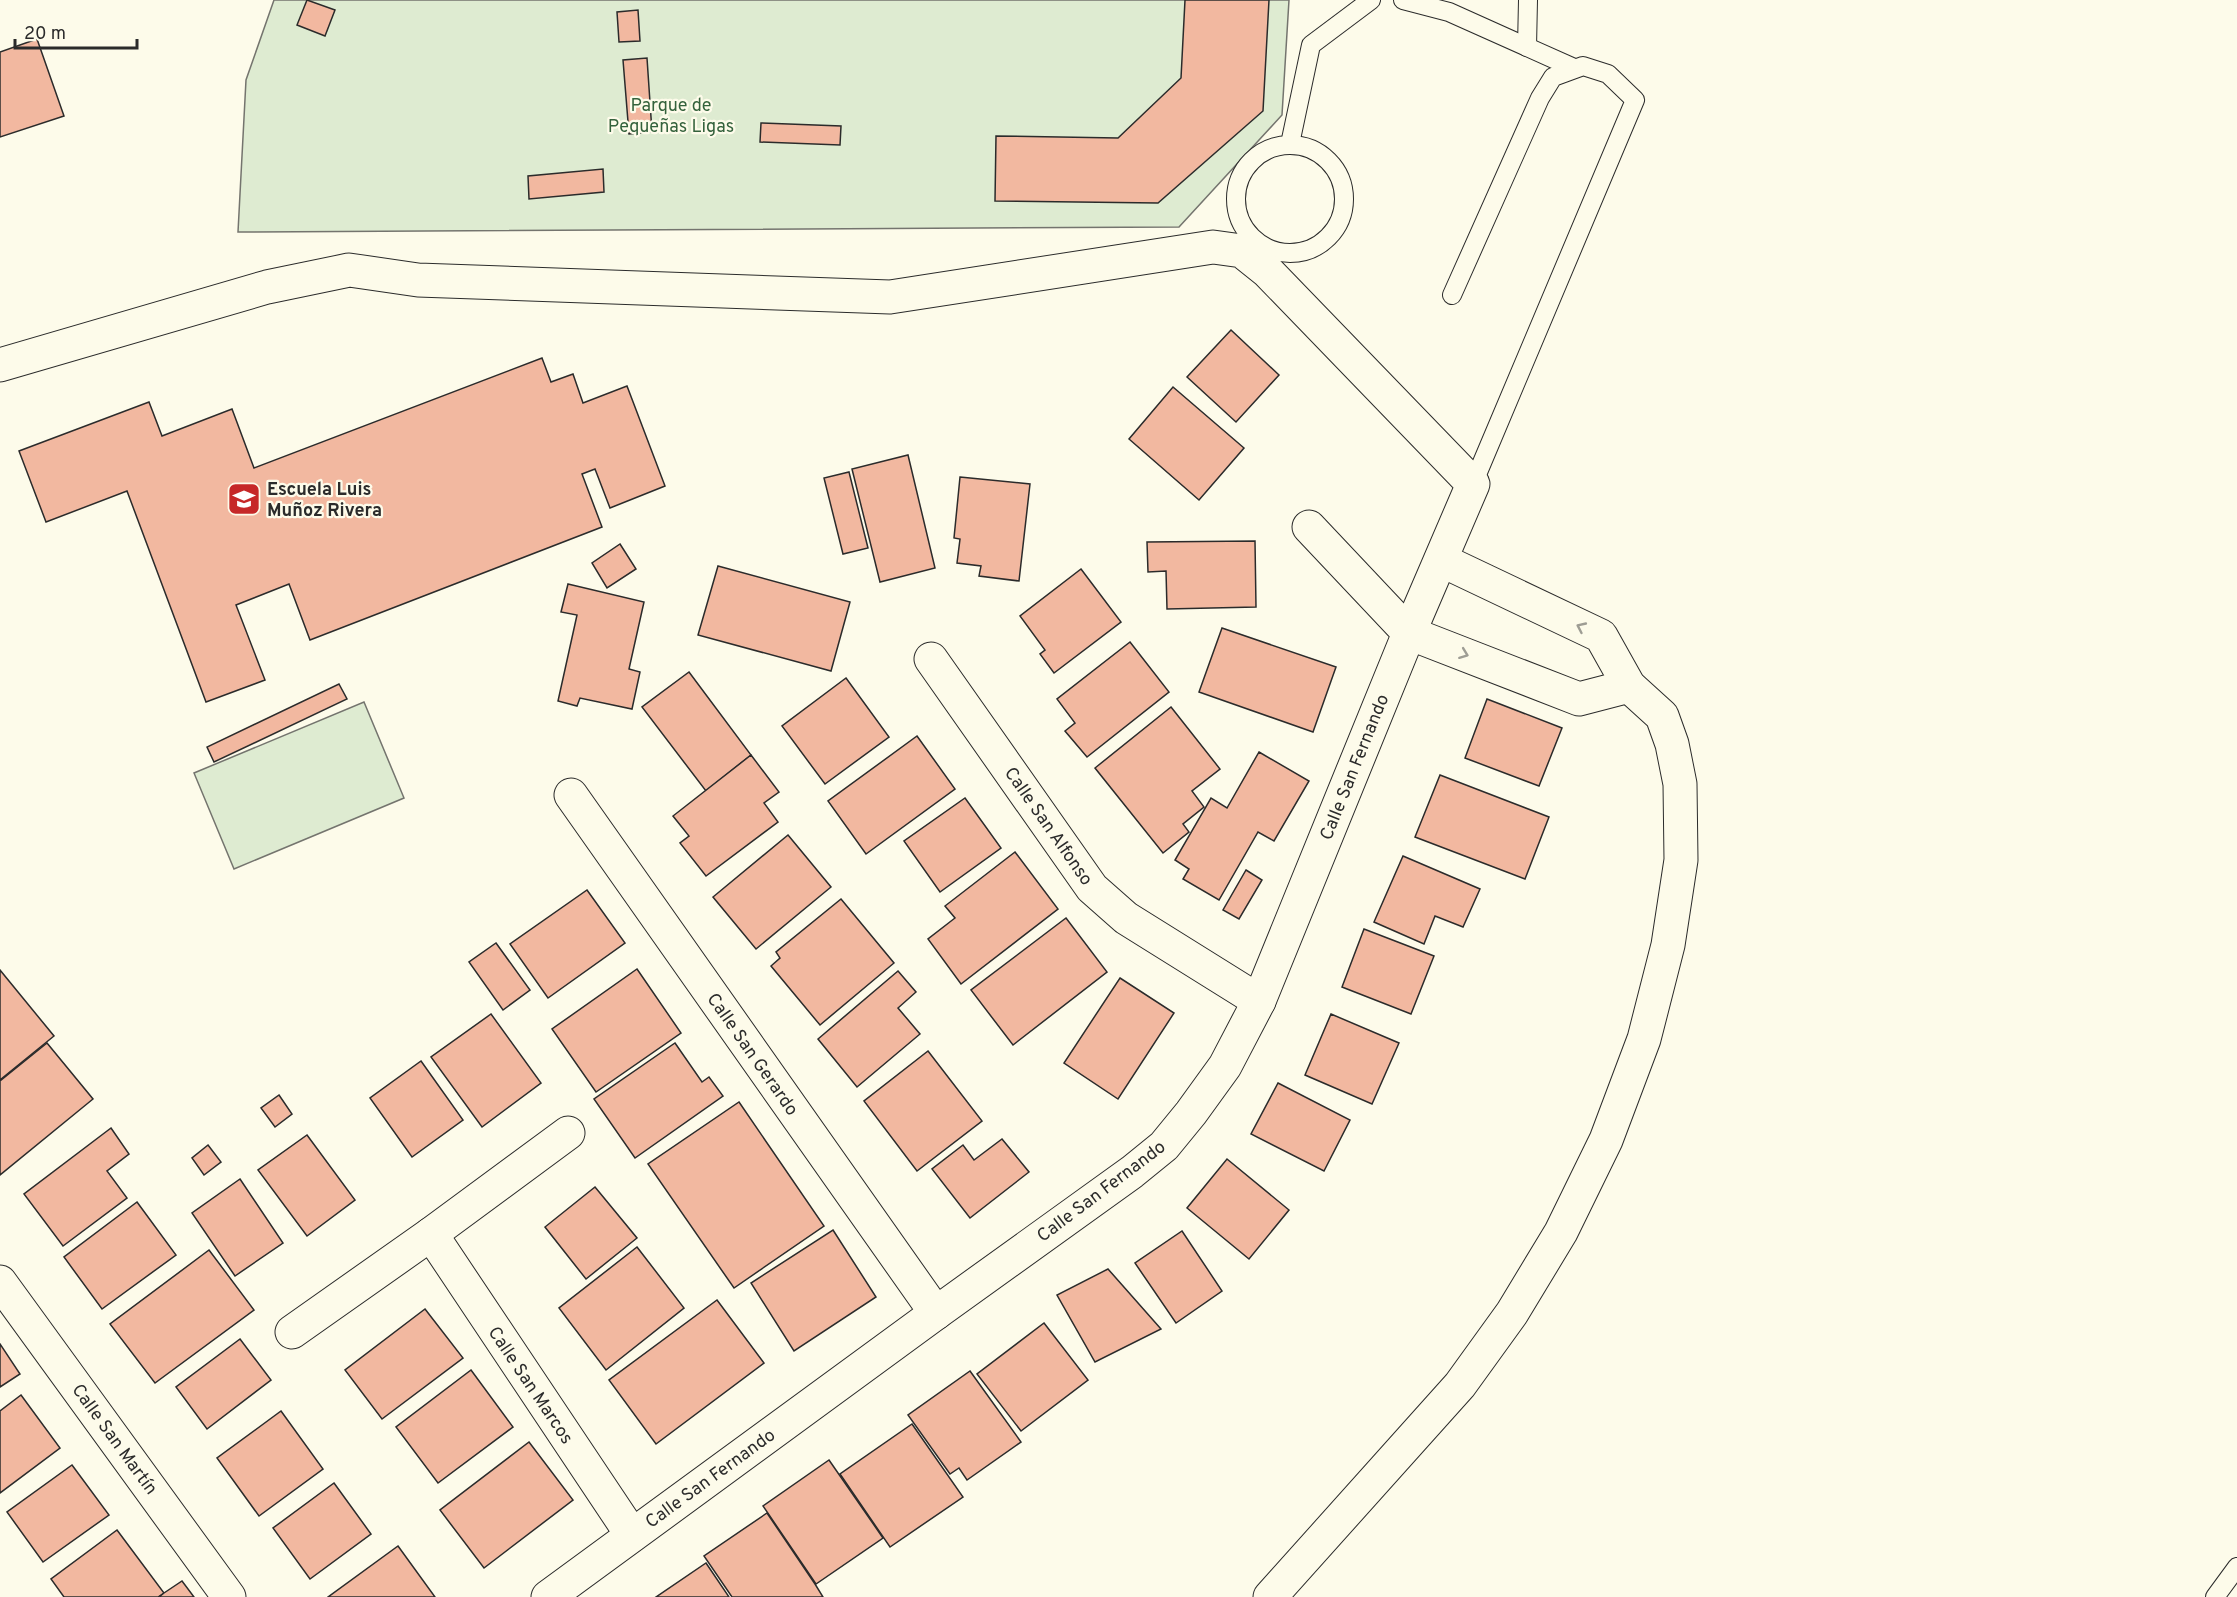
<svg xmlns="http://www.w3.org/2000/svg" width="2237" height="1597" viewBox="0 0 2237 1597" font-family="Overpass,sans-serif">
	<style>
		.green { fill: #deebd1; stroke: #74746e; stroke-width: 1.5 }
		.building { fill: #f2b8a0; stroke: #2b2b2b; stroke-width: 1.5 }
		.lines { fill: none; stroke-linecap: round; stroke-linejoin: round }
		.lane-casing { stroke: #2b2b2b; stroke-width: 20 }
		.street-casing { stroke: #2b2b2b; stroke-width: 35 }
		.lane { stroke: #fdfbea; stroke-width: 18 }
		.street { stroke: #fdfbea; stroke-width: 33 }
		.oneway { stroke: #9e9d94 }
		.labels { text-anchor: middle; stroke-width: 4.5; stroke-linejoin: round; paint-order: stroke }
		.park-label { font-size: 18px; fill: #34623c; stroke: #fdfbea }
		.poi-label { font-size: 18px; font-weight: bold; fill: #2b2b2b; stroke: #fdfbea; text-anchor: start }
		.street-label { font-size: 18px; fill: #2b2b2b; stroke: #fdfbea }
	</style>
	<rect width="100%" height="100%" fill="#fdfbea"/>
	<g class="green">
		<path d="M274,0H1289L1282,115L1179,227L238,232L246,80Z"/>
		<path d="M364,702L404,798L234,869L194,773Z"/>
	</g>
	<g class="building">
		<path d="M307,0L335,10L325,36L297,25Z"/>
		<path d="M1185,0H1269L1263,111L1158,203L995,201L996,136L1118,138L1181,78Z"/>
		<path d="M638,10L640,41L619,42L617,12Z"/>
		<path d="M37,39L64,116L0,137V52Z"/>
		<path d="M647,58L652,132L629,134L623,60Z"/>
		<path d="M761,123L841,126L840,145L760,142Z"/>
		<path d="M603,169L604,192L529,199L528,176Z"/>
		<path d="M1231,330L1279,375L1236,422L1187,377Z"/>
		<path d="M542,358L551,382L573,374L583,403L627,386L665,486L610,508L595,469L582,474L602,527L310,640L289,584L236,605L265,680L206,702L127,491L46,522L19,451L149,402L162,436L232,409L254,468Z"/>
		<path d="M1173,387L1244,448L1199,500L1129,439Z"/>
		<path d="M908,455L935,568L880,582L852,469Z"/>
		<path d="M849,472L868,548L843,554L824,478Z"/>
		<path d="M960,477L1030,484L1019,581L979,576L981,566L957,563L960,539L954,538Z"/>
		<path d="M1255,541L1256,607L1167,609L1166,571L1148,572L1147,542Z"/>
		<path d="M620,544L636,569L607,588L592,563Z"/>
		<path d="M718,566L850,602L831,671L698,635Z"/>
		<path d="M1081,569L1121,622L1054,673L1040,654L1045,650L1020,616Z"/>
		<path d="M568,584L644,602L629,669L640,672L632,709L580,698L577,706L558,701L577,615L561,612Z"/>
		<path d="M1222,628L1336,667L1313,732L1199,692Z"/>
		<path d="M1130,642L1169,692L1087,757L1065,731L1075,723L1057,699Z"/>
		<path d="M689,672L751,755L706,791L642,707Z"/>
		<path d="M846,678L889,737L825,784L782,726Z"/>
		<path d="M339,684L347,699L214,762L207,747Z"/>
		<path d="M1487,699L1562,728L1539,786L1465,758Z"/>
		<path d="M1171,707L1220,769L1192,791L1204,807L1183,824L1189,832L1163,853L1095,768Z"/>
		<path d="M917,736L955,789L866,854L828,801Z"/>
		<path d="M1259,752L1309,781L1274,841L1258,832L1219,900L1183,879L1189,869L1175,860L1211,798L1227,808Z"/>
		<path d="M751,755L779,792L764,803L778,822L706,876L680,843L689,836L673,816Z"/>
		<path d="M1440,775L1549,817L1525,879L1415,837Z"/>
		<path d="M965,798L1001,848L940,892L904,841Z"/>
		<path d="M788,835L831,887L756,949L713,897Z"/>
		<path d="M1015,852L1058,909L961,984L928,939L955,918L945,906Z"/>
		<path d="M1403,856L1480,889L1463,927L1435,916L1424,944L1374,922Z"/>
		<path d="M1246,870L1262,880L1239,919L1223,910Z"/>
		<path d="M587,890L625,943L548,998L510,944Z"/>
		<path d="M841,899L894,963L820,1025L771,966L780,958L776,952Z"/>
		<path d="M1066,918L1107,972L1013,1045L971,990Z"/>
		<path d="M1364,929L1434,956L1411,1014L1342,987Z"/>
		<path d="M496,943L530,990L503,1010L469,962Z"/>
		<path d="M637,969L681,1033L596,1092L552,1029Z"/>
		<path d="M0,970L54,1036L0,1080Z"/>
		<path d="M898,971L916,992L898,1008L920,1034L857,1087L818,1039Z"/>
		<path d="M1120,978L1174,1013L1118,1099L1064,1063Z"/>
		<path d="M491,1014L541,1083L482,1127L431,1057Z"/>
		<path d="M1331,1014L1399,1043L1372,1104L1305,1075Z"/>
		<path d="M47,1043L93,1099L0,1175V1081Z"/>
		<path d="M675,1043L702,1082L709,1077L723,1096L635,1158L594,1099Z"/>
		<path d="M928,1051L982,1121L917,1171L864,1101Z"/>
		<path d="M421,1061L463,1120L412,1157L370,1098Z"/>
		<path d="M1278,1083L1350,1120L1324,1171L1251,1134Z"/>
		<path d="M279,1095L292,1114L275,1127L261,1108Z"/>
		<path d="M739,1102L824,1226L734,1288L648,1164Z"/>
		<path d="M111,1128L129,1154L107,1171L127,1198L63,1246L24,1194Z"/>
		<path d="M307,1135L355,1200L307,1236L258,1170Z"/>
		<path d="M1002,1139L1029,1172L970,1218L932,1169L963,1145L974,1160Z"/>
		<path d="M208,1145L221,1162L204,1175L192,1158Z"/>
		<path d="M1227,1159L1289,1210L1249,1259L1187,1208Z"/>
		<path d="M240,1179L283,1243L235,1276L192,1213Z"/>
		<path d="M595,1187L637,1238L586,1279L545,1227Z"/>
		<path d="M137,1202L176,1255L102,1309L64,1257Z"/>
		<path d="M833,1230L876,1297L794,1351L751,1283Z"/>
		<path d="M1182,1231L1222,1291L1176,1323L1135,1263Z"/>
		<path d="M637,1247L684,1308L606,1370L559,1308Z"/>
		<path d="M209,1250L254,1310L155,1383L110,1324Z"/>
		<path d="M1108,1269L1161,1329L1095,1362L1057,1295Z"/>
		<path d="M717,1300L764,1363L656,1444L609,1380Z"/>
		<path d="M425,1309L463,1358L382,1419L345,1370Z"/>
		<path d="M1044,1323L1088,1380L1021,1431L977,1374Z"/>
		<path d="M240,1339L271,1380L207,1429L176,1387Z"/>
		<path d="M0,1344L20,1374L0,1387Z"/>
		<path d="M471,1370L513,1427L438,1483L396,1427Z"/>
		<path d="M970,1371L1021,1442L967,1480L959,1468L950,1474L908,1415Z"/>
		<path d="M21,1395L60,1448L0,1493V1411Z"/>
		<path d="M281,1411L323,1469L259,1516L217,1458Z"/>
		<path d="M912,1424L963,1497L890,1547L840,1474Z"/>
		<path d="M529,1442L573,1500L484,1568L440,1510Z"/>
		<path d="M829,1460L883,1538L816,1584L763,1506Z"/>
		<path d="M72,1465L109,1515L43,1562L7,1512Z"/>
		<path d="M334,1483L371,1534L310,1579L273,1528Z"/>
		<path d="M767,1513L815,1584L823,1597H732L704,1556Z"/>
		<path d="M117,1530L164,1593L158,1597H64L51,1579Z"/>
		<path d="M398,1546L435,1597H328Z"/>
		<path d="M706,1563L729,1597H656Z"/>
		<path d="M182,1581L194,1597H159L164,1593Z"/>
	</g>
	<g class="lines">
		<g class="lane-casing">
			<g id="lane">
				<path d="M1403,0L1449,12L1574,68"/>
				<path d="M1527,47L1528,0"/>
				<path d="M1290,144L1311,45L1371,0"/>
				<circle cx="1290" cy="199" r="54"/>
				<path d="M1452,295L1540,98L1553,77L1583,66L1608,74L1635,100L1473,484"/>
				<path d="M2215,1597L2237,1567"/>
			</g>
		</g>
		<g class="street-casing">
			<g id="street">
				<path d="M0,365L267,287L349,270L418,280L890,297L1213,247L1242,251L1267,271L1473,484L1409,633L1579,699L1629,686"/>
				<path d="M931,659L1092,888L1126,918L1259,1001"/>
				<path d="M571,795L936,1313"/>
				<path d="M431,1234L632,1535"/>
				<path d="M0,1282L229,1597"/>
				<path d="M292,1332L431,1234L568,1133"/>
				<path d="M548,1597L936,1313L1132,1172L1164,1146L1191,1113L1225,1066L1259,1001L1409,633L1309,527"/>
				<path d="M1270,1597L1460,1385L1512,1313L1561,1232L1606,1140L1644,1039L1668,945L1681,860L1680,784L1672,744L1662,716L1629,686L1601,636L1441,560"/>
			</g>
		</g>
		<use href="#lane" class="lane"/>
		<use href="#street" class="street"/>
	</g>
	<defs><path id="oneway-chevron" d="M-2-3.5L2.5 0L-2 3.5" fill="none" stroke-width="1.6" stroke-linecap="round" stroke-linejoin="round" transform="scale(1.5)"/></defs>
	<g class="oneway">
		<use href="#oneway-chevron" transform="translate(1581 627) rotate(-155)"/>
		<use href="#oneway-chevron" transform="translate(1464 654) rotate(21)"/>
	</g>
	<defs>
		<g id="school-square" transform="scale(1.725)"><rect x="-9" y="-9" width="18" height="18" rx="4" fill="#c62828" stroke="#fdfbea"/><path d="M0-5L7-2L0 1L-7-2ZM-4 1L0 2.5L4 1V4Q0 6-4 4Z" fill="#fff"/></g>
	</defs>
	<g fill-rule="evenodd">
		<use href="#school-square" x="244" y="499"/>
	</g>
	<g class="labels">
		<g class="park-label">
			<text x="671" y="111">Parque de<tspan x="671" dy="21">Pequeñas Ligas</tspan></text>
		</g>
		<g class="poi-label">
			<text x="267" y="495">Escuela Luis<tspan x="267" dy="21">Muñoz Rivera</tspan></text>
		</g>
		<g class="street-label">
			<text transform="translate(1354 767) rotate(-68)" y="6">Calle San Fernando</text>
			<text transform="translate(1049 826) rotate(55)" y="6">Calle San Alfonso</text>
			<text transform="translate(753 1054) rotate(55)" y="6">Calle San Gerardo</text>
			<text transform="translate(1101 1191) rotate(-37)" y="6">Calle San Fernando</text>
			<text transform="translate(531 1385) rotate(56)" y="6">Calle San Marcos</text>
			<text transform="translate(115 1439) rotate(54)" y="6">Calle San Martín</text>
			<text transform="translate(710 1478) rotate(-36)" y="6">Calle San Fernando</text>
		</g>
	</g>
	<path d="M15 39v9h122v-9" fill="none" stroke="#2b2b2b" stroke-width="3"/>
	<text x="24" y="39" font-size="18" fill="#2b2b2b" stroke="#fdfbea" stroke-width="4.5" paint-order="stroke">20 m</text>
</svg>
